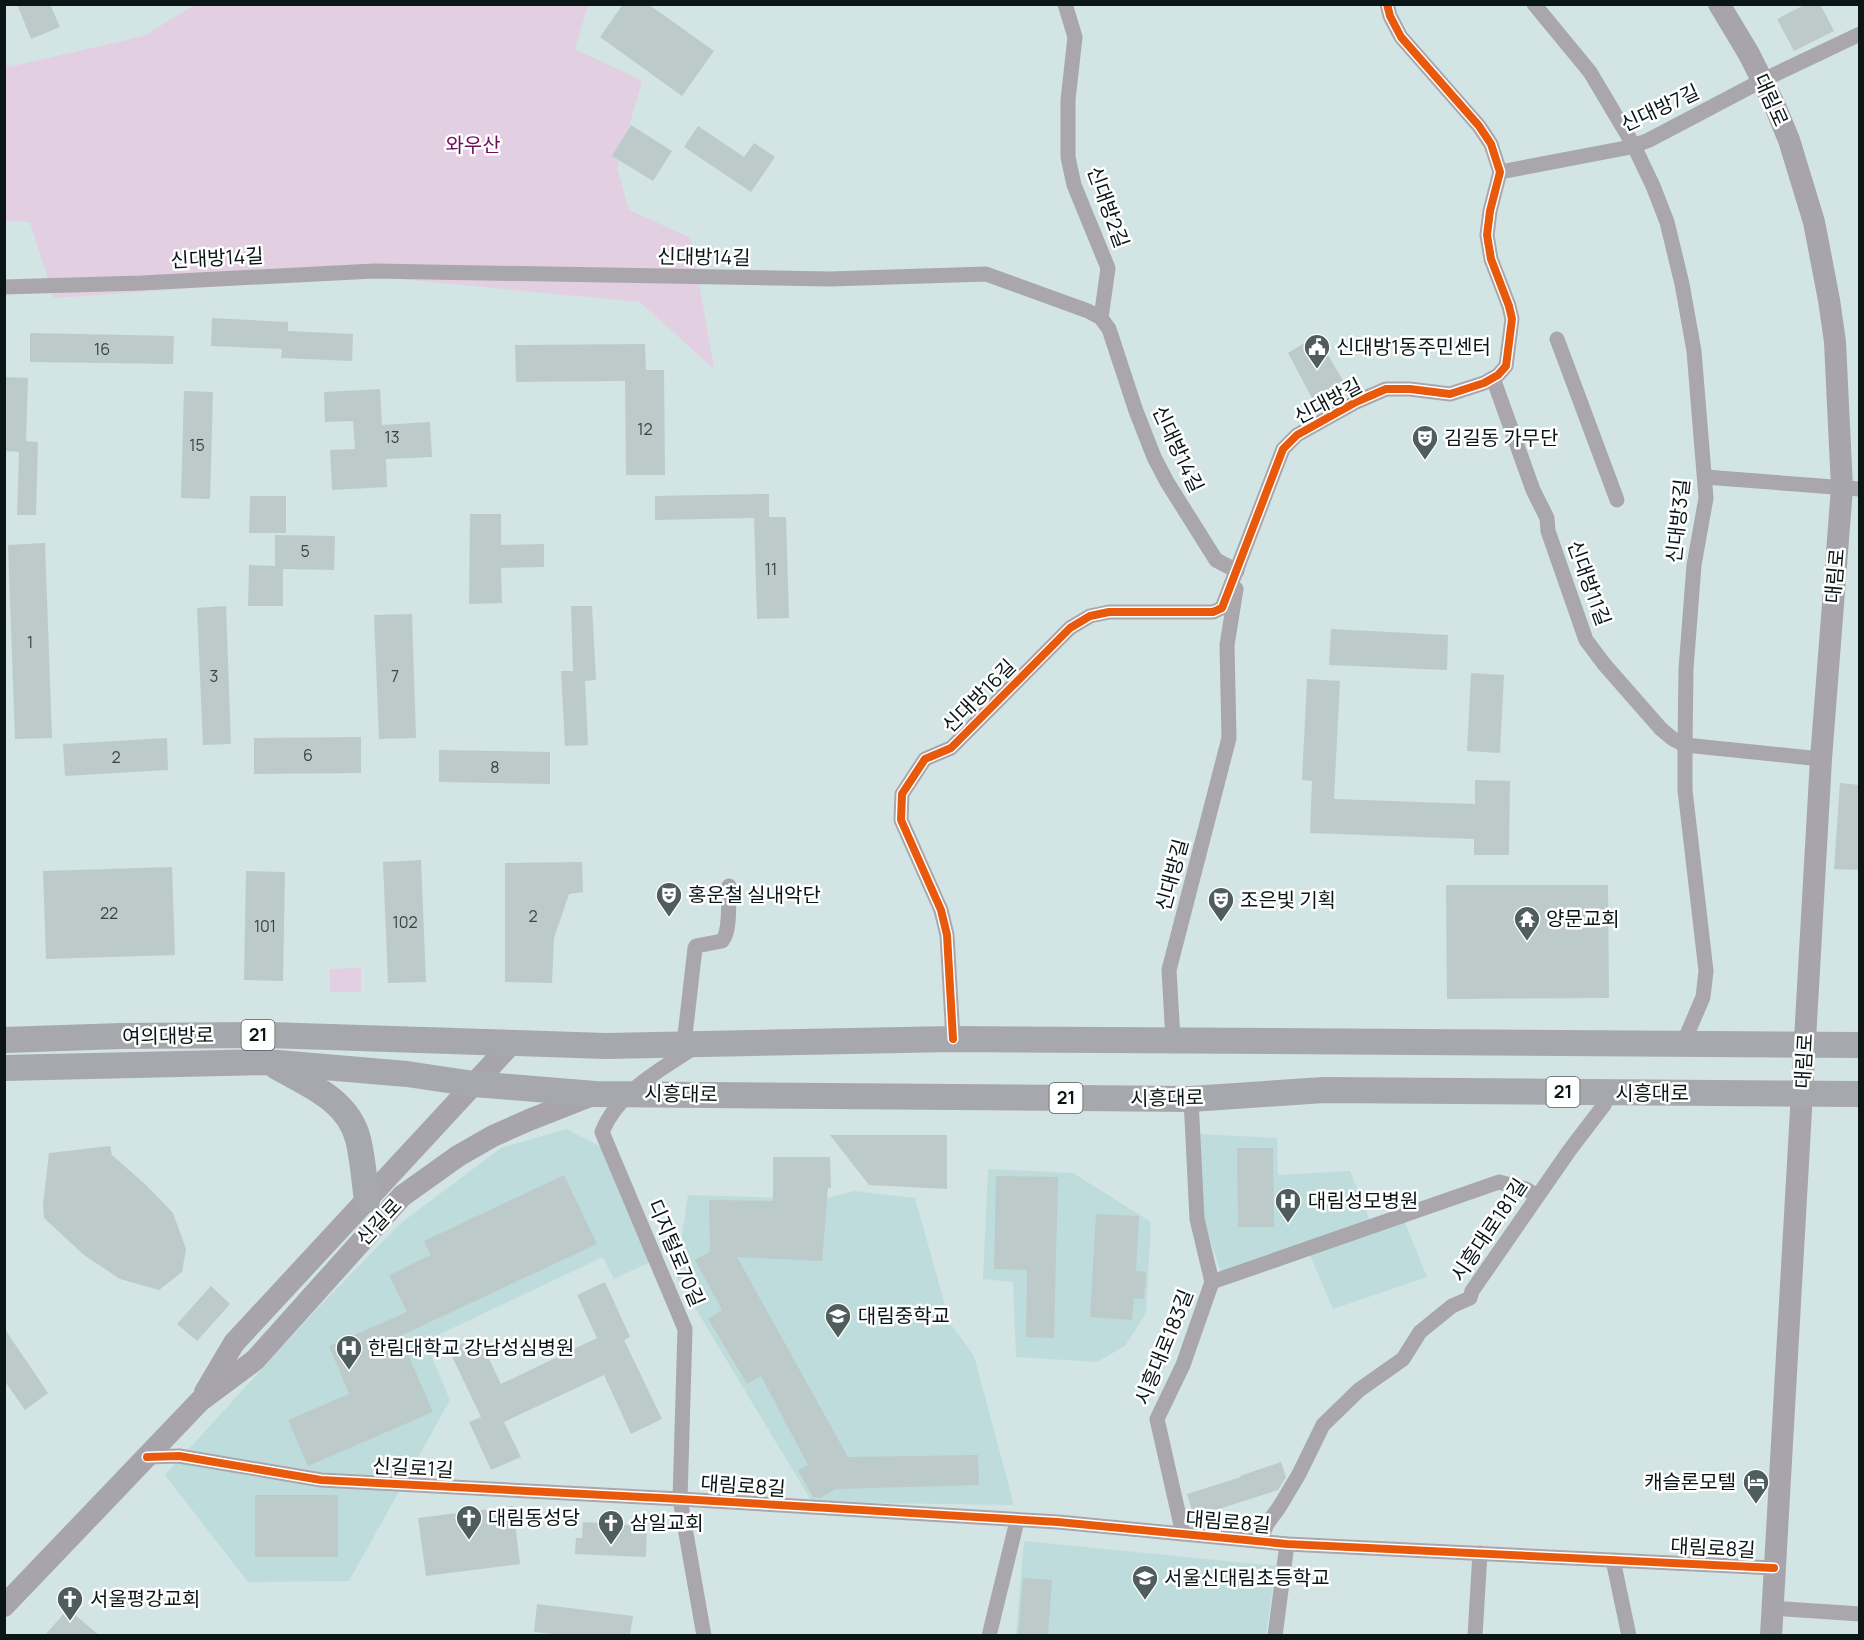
<svg xmlns="http://www.w3.org/2000/svg" width="1864" height="1640" viewBox="0 0 1864 1640" font-family="Manrope,'Noto Sans KR',sans-serif">
	<style>
		.built { fill: #bedcdc }
		.green { fill: #e3cfe2 }
		.building { fill: #bdcaca }
		.lines { fill: none; stroke-linecap: round; stroke-linejoin: round }
		.street { stroke: #a9a6ac; stroke-width: 15 }
		.secondary { stroke: #a7a4ab; stroke-width: 22 }
		.primary { stroke: #a7a8ae; stroke-width: 26 }
		.cycleway-casing { stroke: #fff; stroke-width: 11 }
		.cycleway { stroke: #e8590c; stroke-width: 8 }
		.labels { text-anchor: middle; stroke-width: 5; stroke-linejoin: round; paint-order: stroke }
		.number-label { font-size: 16px; fill: #384444 }
		.shield { fill: #fff; stroke: #545b5b; stroke-width: 1.5 }
		.shield-label { font-size: 18px; font-weight: bold; fill: #0a1515 }
		.street-label { font-size: 20px; fill: #0a1515; stroke: #fff }
		.park-label { font-size: 20px; fill: #6f0d5b; stroke: #fff }
		.poi-label { font-size: 20px; fill: #0a1515; stroke: #fff; text-anchor: start }
	</style>
	<rect width="100%" height="100%" fill="#d2e4e4"/>
	<g class="built">
		<path d="M566,1129L611,1152L650,1262L614,1279L603,1257L425,1341L450,1400L349,1581L248,1582L165,1475L317,1309L401,1223L501,1148Z"/>
		<path d="M1199,1134L1277,1138L1278,1175L1350,1171L1373,1228L1403,1218L1427,1277L1333,1309L1305,1244L1221,1272L1204,1220Z"/>
		<path d="M988,1169L1073,1173L1151,1222L1146,1313L1125,1346L1097,1362L1016,1357L1013,1282L983,1279Z"/>
		<path d="M854,1191L915,1198L950,1323L974,1356L1014,1505L812,1502L676,1276L688,1195L823,1199Z"/>
		<path d="M1024,1541L1276,1566L1266,1635L1016,1636Z"/>
	</g>
	<g class="green">
		<path d="M194,5H588L575,49L642,81L617,168L629,210L691,238L714,369L640,302L368,276L54,298L30,222L5,221L4,63L9,67L144,36Z"/>
		<path d="M361,968V992H330V969Z"/>
	</g>
	<g class="building">
		<path d="M17,4H50L60,27L31,39Z"/>
		<path d="M623,4H648L714,51L682,96L600,37Z"/>
		<path d="M1806,4H1820L1834,31L1794,51L1777,19Z"/>
		<path d="M631,125L672,151L653,181L612,156Z"/>
		<path d="M698,126L744,157L754,143L775,157L751,192L684,147Z"/>
		<path d="M212,318L288,322V331L353,334L352,361L281,358L282,349L211,346Z"/>
		<path d="M30,333L174,336L173,364L30,362Z"/>
		<path d="M1311,339L1317,351L1323,347L1344,382L1313,400L1288,353Z"/>
		<path d="M645,344L646,370H664L665,475H626L625,381L516,382L515,345Z"/>
		<path d="M4,377L28,378L26,441L38,442L36,515H17L19,452L4,451Z"/>
		<path d="M380,389L382,425L430,422L432,457L386,459L387,487L332,490L330,450L355,449L353,421L325,422L324,392Z"/>
		<path d="M184,391L213,392L210,499L181,498Z"/>
		<path d="M769,494V517H786L789,618L757,619L754,518L655,520V496Z"/>
		<path d="M250,496H286V533H249Z"/>
		<path d="M470,514H501V545L544,544V567L501,568L502,603L469,604Z"/>
		<path d="M275,535L335,536L334,570L283,569V606H248L249,565L275,566Z"/>
		<path d="M45,543L52,738L15,739L8,545Z"/>
		<path d="M226,606L231,744L203,745L197,608Z"/>
		<path d="M571,606H592L596,680L585,681L588,745L565,746L561,671H573Z"/>
		<path d="M412,614L416,738L379,739L374,615Z"/>
		<path d="M1331,629L1448,635L1447,670L1329,665Z"/>
		<path d="M1471,673L1504,675L1500,753L1467,751Z"/>
		<path d="M1307,679L1340,681L1334,799L1475,804V780L1510,781L1509,855H1474V839L1310,833L1312,781L1302,780Z"/>
		<path d="M361,737V773L254,774V738Z"/>
		<path d="M167,738L168,770L65,776L63,744Z"/>
		<path d="M439,750L550,752V784L439,782Z"/>
		<path d="M1840,783L1860,785V870L1834,869Z"/>
		<path d="M421,860L426,982L388,983L383,862Z"/>
		<path d="M582,862L583,892L569,894L554,938L552,983L505,982V863Z"/>
		<path d="M172,867L175,955L46,959L43,871Z"/>
		<path d="M246,871L285,872L283,981L244,980Z"/>
		<path d="M1446,885H1608L1609,998L1447,999Z"/>
		<path d="M830,1135H947V1189L869,1185Z"/>
		<path d="M110,1146L112,1155L147,1186L173,1213L186,1249L182,1272L159,1290L120,1279L84,1255L44,1218L43,1204L49,1153Z"/>
		<path d="M1237,1148H1273L1274,1227H1238Z"/>
		<path d="M773,1157H830L831,1188H828L822,1261L737,1257L848,1457L978,1455L979,1485L836,1489L820,1498L813,1497L798,1470L808,1465L761,1376L747,1384L708,1319L722,1310L695,1260L710,1252L709,1200L773,1201Z"/>
		<path d="M564,1175L597,1244L400,1336L433,1412L308,1466L288,1420L349,1394L329,1346L407,1312L389,1275L431,1255L424,1241Z"/>
		<path d="M996,1176L1058,1177L1054,1338L1026,1337L1027,1270L994,1269Z"/>
		<path d="M1096,1214L1139,1216L1136,1271L1146,1272L1144,1299L1134,1298L1132,1320L1090,1317Z"/>
		<path d="M605,1282L630,1337L624,1340L662,1419L631,1434L604,1375L504,1422L521,1457L491,1470L469,1422L481,1417L449,1350L478,1336L501,1384L597,1338L577,1295Z"/>
		<path d="M211,1286L230,1304L197,1341L177,1324Z"/>
		<path d="M4,1328L48,1393L25,1410L4,1380Z"/>
		<path d="M1281,1462L1286,1477L1278,1490L1194,1517L1187,1494L1241,1477L1240,1476Z"/>
		<rect x="255" y="1495" width="83" height="62"/>
		<path d="M513,1506L520,1564L426,1576L418,1518Z"/>
		<path d="M583,1522L647,1526L646,1557L575,1554L576,1538H582Z"/>
		<path d="M1023,1578L1052,1580L1048,1635H1018Z"/>
		<path d="M537,1604L633,1616L630,1635H564L534,1632Z"/>
		<path d="M68,1609L99,1635H45Z"/>
	</g>
	<g class="lines">
		<g class="street">
			<path d="M1065,4L1075,37L1068,100V157L1074,185L1108,268L1101,318"/>
			<path d="M1534,4L1590,72L1634,146L1653,186L1667,222L1682,284L1694,351L1706,498L1694,565L1686,669L1685,745V790L1706,971L1703,997L1683,1044"/>
			<path d="M1500,172L1631,147L1649,140L1763,80L1860,34"/>
			<path d="M4,287L141,283L374,271L830,279L986,274L1088,311L1101,318L1109,329L1136,411L1154,457L1167,482L1216,560L1237,571"/>
			<path d="M1557,339L1617,500"/>
			<path d="M1493,378L1533,490L1547,518L1548,531L1586,640L1604,664L1661,729L1673,739L1685,745L1821,759"/>
			<path d="M1705,477L1860,489"/>
			<path d="M953,1039L947,935L941,910L901,820L902,794L925,759L951,748L1070,628L1090,616L1109,612H1213L1222,608L1283,449L1297,435L1356,402L1386,389H1410L1450,394L1484,383L1498,375L1506,366L1512,319L1509,306L1491,259L1487,235L1490,211L1500,172L1491,144L1479,126L1401,37L1390,16L1387,4"/>
			<path d="M1173,1040L1169,970L1229,738L1227,645L1236,589"/>
			<path d="M684,1044L695,948L696,946L722,941C731,931 728,901 729,886"/>
			<path d="M695,1047C660,1070 618,1092 602,1132L685,1329L680,1499L704,1636"/>
			<path d="M1212,1282L1499,1182L1526,1189L1537,1196"/>
			<path d="M147,1457L179,1456L321,1480L680,1499L1058,1522L1287,1544L1774,1568"/>
			<path d="M1183,1534L1157,1419L1183,1365L1212,1282L1197,1219L1191,1099"/>
			<path d="M1260,1541L1267,1524L1280,1506L1299,1474L1323,1425L1359,1390L1403,1359L1420,1332L1452,1306L1470,1298L1472,1291L1569,1151L1604,1105L1610,1092"/>
			<path d="M1613,1560L1629,1636"/>
			<path d="M1772,1608L1860,1614"/>
			<path d="M989,1636L1017,1521"/>
			<path d="M1275,1636L1287,1544"/>
			<path d="M1475,1636L1480,1553"/>
		</g>
		<g class="secondary">
			<path d="M1719,4L1749,54L1775,106L1789,140L1814,222L1829,300L1835,342L1842,488L1821,759L1771,1636"/>
			<path d="M205,1392L234,1343L512,1043"/>
			<path d="M4,1606L200,1401L255,1360L402,1196L458,1156L493,1136L529,1120L595,1094"/>
		</g>
		<g class="primary">
			<path d="M4,1040L121,1036L268,1035L606,1046L953,1039L1860,1045"/>
			<path d="M277,1067C309,1085 348,1100 358,1139C363,1159 364,1180 367,1200"/>
			<path d="M4,1068L266,1062L407,1074L474,1084L595,1094L1191,1099L1324,1090L1860,1094"/>
		</g>
		<g class="cycleway-casing">
			<g id="cycleway">
				<path d="M953,1039L947,935L941,910L901,820L902,794L925,759L951,748L1070,628L1090,616L1109,612H1213L1222,608L1283,449L1297,435L1356,402L1386,389H1410L1450,394L1484,383L1498,375L1506,366L1512,319L1509,306L1491,259L1487,235L1490,211L1500,172L1491,144L1479,126L1401,37L1390,16L1387,4"/>
				<path d="M147,1457L179,1456L321,1480L680,1499L1058,1522L1287,1544L1774,1568"/>
			</g>
		</g>
		<use href="#cycleway" class="cycleway"/>
	</g>
	<defs>
		<g id="civic-pin" transform="scale(1.35)"><path d="M0 17L-7.5 6A9.5 9.5 0 1 1 7.5 6Z" fill="#505d5d" stroke="#fff"/><path d="M-.6-6.5H3V-4.5H.6V-3L4-1V1h2V6H-6V1h2V-1L-.6-3ZM-1.2 2.5V6h2.4V2.5Z" fill="#fff"/></g>
		<g id="theatre-pin" transform="scale(1.35)"><path d="M0 17L-7.5 6A9.5 9.5 0 1 1 7.5 6Z" fill="#505d5d" stroke="#fff"/><path d="M-5-5.5Q0-4 5-5.5V0Q5 5 0 6Q-5 5-5 0ZM-3.3-2.5H-1v1.5H-3.3ZM1-2.5H3.3v1.5H1ZM-2.8 1Q0 5.5 2.8 1Z" fill="#fff"/></g>
		<g id="temple-pin" transform="scale(1.35)"><path d="M0 17L-7.5 6A9.5 9.5 0 1 1 7.5 6Z" fill="#505d5d" stroke="#fff"/><path d="M0-6L5-2H3V0L6.5 2.5H4V6H1.5V3h-3V6H-4V2.5H-6.5L-3 0V-2H-5Z" fill="#fff"/></g>
		<g id="hospital-pin" transform="scale(1.35)"><path d="M0 17L-7.5 6A9.5 9.5 0 1 1 7.5 6Z" fill="#505d5d" stroke="#fff"/><path d="M-5-5h3v3.5h4V-5h3V5h-3V1.5h-4V5h-3Z" fill="#fff"/></g>
		<g id="school-pin" transform="scale(1.35)"><path d="M0 17L-7.5 6A9.5 9.5 0 1 1 7.5 6Z" fill="#505d5d" stroke="#fff"/><path d="M0-5L7-2L0 1L-7-2ZM-4 1L0 2.5L4 1V4Q0 6-4 4Z" fill="#fff"/></g>
		<g id="hotel-pin" transform="scale(1.35)"><path d="M0 17L-7.5 6A9.5 9.5 0 1 1 7.5 6Z" fill="#505d5d" stroke="#fff"/><path d="M-6-4.5h1.5V1H6V5H4.5V3h-9V5H-6ZM-4 0a1.8 1.8 0 1 1 3.6 0ZM.5 0V-2.5h3Q6-2.5 6 0Z" fill="#fff"/></g>
		<g id="church-pin" transform="scale(1.35)"><path d="M0 17L-7.5 6A9.5 9.5 0 1 1 7.5 6Z" fill="#505d5d" stroke="#fff"/><path d="M-1.2-6h2.4v3.5h3.3v2.4h-3.3V6h-2.4V-.1h-3.3v-2.4h3.3Z" fill="#fff"/></g>
	</defs>
	<g fill-rule="evenodd">
		<use href="#civic-pin" x="1317" y="347"/>
		<use href="#theatre-pin" x="1425" y="438"/>
		<use href="#theatre-pin" x="669" y="895"/>
		<use href="#theatre-pin" x="1221" y="900"/>
		<use href="#temple-pin" x="1527" y="919"/>
		<use href="#hospital-pin" x="1288" y="1201"/>
		<use href="#school-pin" x="838" y="1316"/>
		<use href="#hospital-pin" x="349" y="1348"/>
		<use href="#hotel-pin" x="1756" y="1482"/>
		<use href="#church-pin" x="469" y="1518"/>
		<use href="#church-pin" x="611" y="1523"/>
		<use href="#school-pin" x="1145" y="1578"/>
		<use href="#church-pin" x="70" y="1599"/>
	</g>
	<g class="labels">
		<g class="number-label">
			<text x="102" y="355">16</text>
			<text x="645" y="435">12</text>
			<text x="392" y="443">13</text>
			<text x="197" y="451">15</text>
			<text x="305" y="557">5</text>
			<text x="771" y="575">11</text>
			<text x="30" y="648">1</text>
			<text x="214" y="682">3</text>
			<text x="395" y="682">7</text>
			<text x="308" y="761">6</text>
			<text x="116" y="763">2</text>
			<text x="495" y="773">8</text>
			<text x="109" y="919">22</text>
			<text x="533" y="922">2</text>
			<text x="405" y="928">102</text>
			<text x="265" y="932">101</text>
		</g>
		<g class="shield">
			<rect x="241.5" y="1020" width="33" height="30" rx="4.5"/>
			<rect x="1546.5" y="1077" width="33" height="30" rx="4.5"/>
			<rect x="1049.5" y="1083" width="33" height="30" rx="4.5"/>
		</g>
		<g class="shield-label">
			<text x="258" y="1041">21</text>
			<text x="1563" y="1098">21</text>
			<text x="1066" y="1104">21</text>
		</g>
		<g class="street-label">
			<text transform="translate(1771 100) rotate(66)" y="7">대림로</text>
			<text transform="translate(1660 108) rotate(-25)" y="7">신대방7길</text>
			<text transform="translate(1108 207) rotate(70)" y="7">신대방2길</text>
			<text transform="translate(704 257) rotate(1)" y="7">신대방14길</text>
			<text transform="translate(217 258) rotate(-3)" y="7">신대방14길</text>
			<text transform="translate(1328 401) rotate(-28)" y="7">신대방길</text>
			<text transform="translate(1178 449) rotate(65)" y="7">신대방14길</text>
			<text transform="translate(1678 521) rotate(-84)" y="7">신대방3길</text>
			<text transform="translate(1835 576) rotate(-85)" y="7">대림로</text>
			<text transform="translate(1589 583) rotate(70)" y="7">신대방11길</text>
			<text transform="translate(979 696) rotate(-45)" y="7">신대방16길</text>
			<text transform="translate(1172 875) rotate(-75)" y="7">신대방길</text>
			<text transform="translate(168 1036) rotate(-1)" y="7">여의대방로</text>
			<text transform="translate(1804 1061) rotate(-87)" y="7">대림로</text>
			<text x="1652" y="1100">시흥대로</text>
			<text transform="translate(681 1094) rotate(1)" y="7">시흥대로</text>
			<text transform="translate(1167 1098) rotate(-1)" y="7">시흥대로</text>
			<text transform="translate(379 1222) rotate(-47)" y="7">신길로</text>
			<text transform="translate(1489 1230) rotate(-56)" y="7">시흥대로181길</text>
			<text transform="translate(676 1253) rotate(67)" y="7">디지털로70길</text>
			<text transform="translate(1164 1347) rotate(-68)" y="7">시흥대로183길</text>
			<text transform="translate(413 1468) rotate(3)" y="7">신길로1길</text>
			<text transform="translate(743 1486) rotate(4)" y="7">대림로8길</text>
			<text transform="translate(1228 1522) rotate(5)" y="7">대림로8길</text>
			<text transform="translate(1713 1548) rotate(3)" y="7">대림로8길</text>
		</g>
		<g class="park-label">
			<text x="473" y="152">와우산</text>
		</g>
		<g class="poi-label">
			<text x="1336" y="354">신대방1동주민센터</text>
			<text x="1444" y="445">김길동 가무단</text>
			<text x="688" y="902">홍운철 실내악단</text>
			<text x="1240" y="907">조은빛 기획</text>
			<text x="1546" y="926">양문교회</text>
			<text x="1308" y="1208">대림성모병원</text>
			<text x="858" y="1323">대림중학교</text>
			<text x="368" y="1355">한림대학교 강남성심병원</text>
			<text x="1736" y="1489" text-anchor="end">캐슬론모텔</text>
			<text x="488" y="1525">대림동성당</text>
			<text x="630" y="1530">삼일교회</text>
			<text x="1164" y="1585">서울신대림초등학교</text>
			<text x="90" y="1606">서울평강교회</text>
		</g>
	</g>
	<rect width="1864" height="1640" fill="none" stroke="#0a1515" stroke-width="12"/>
</svg>
